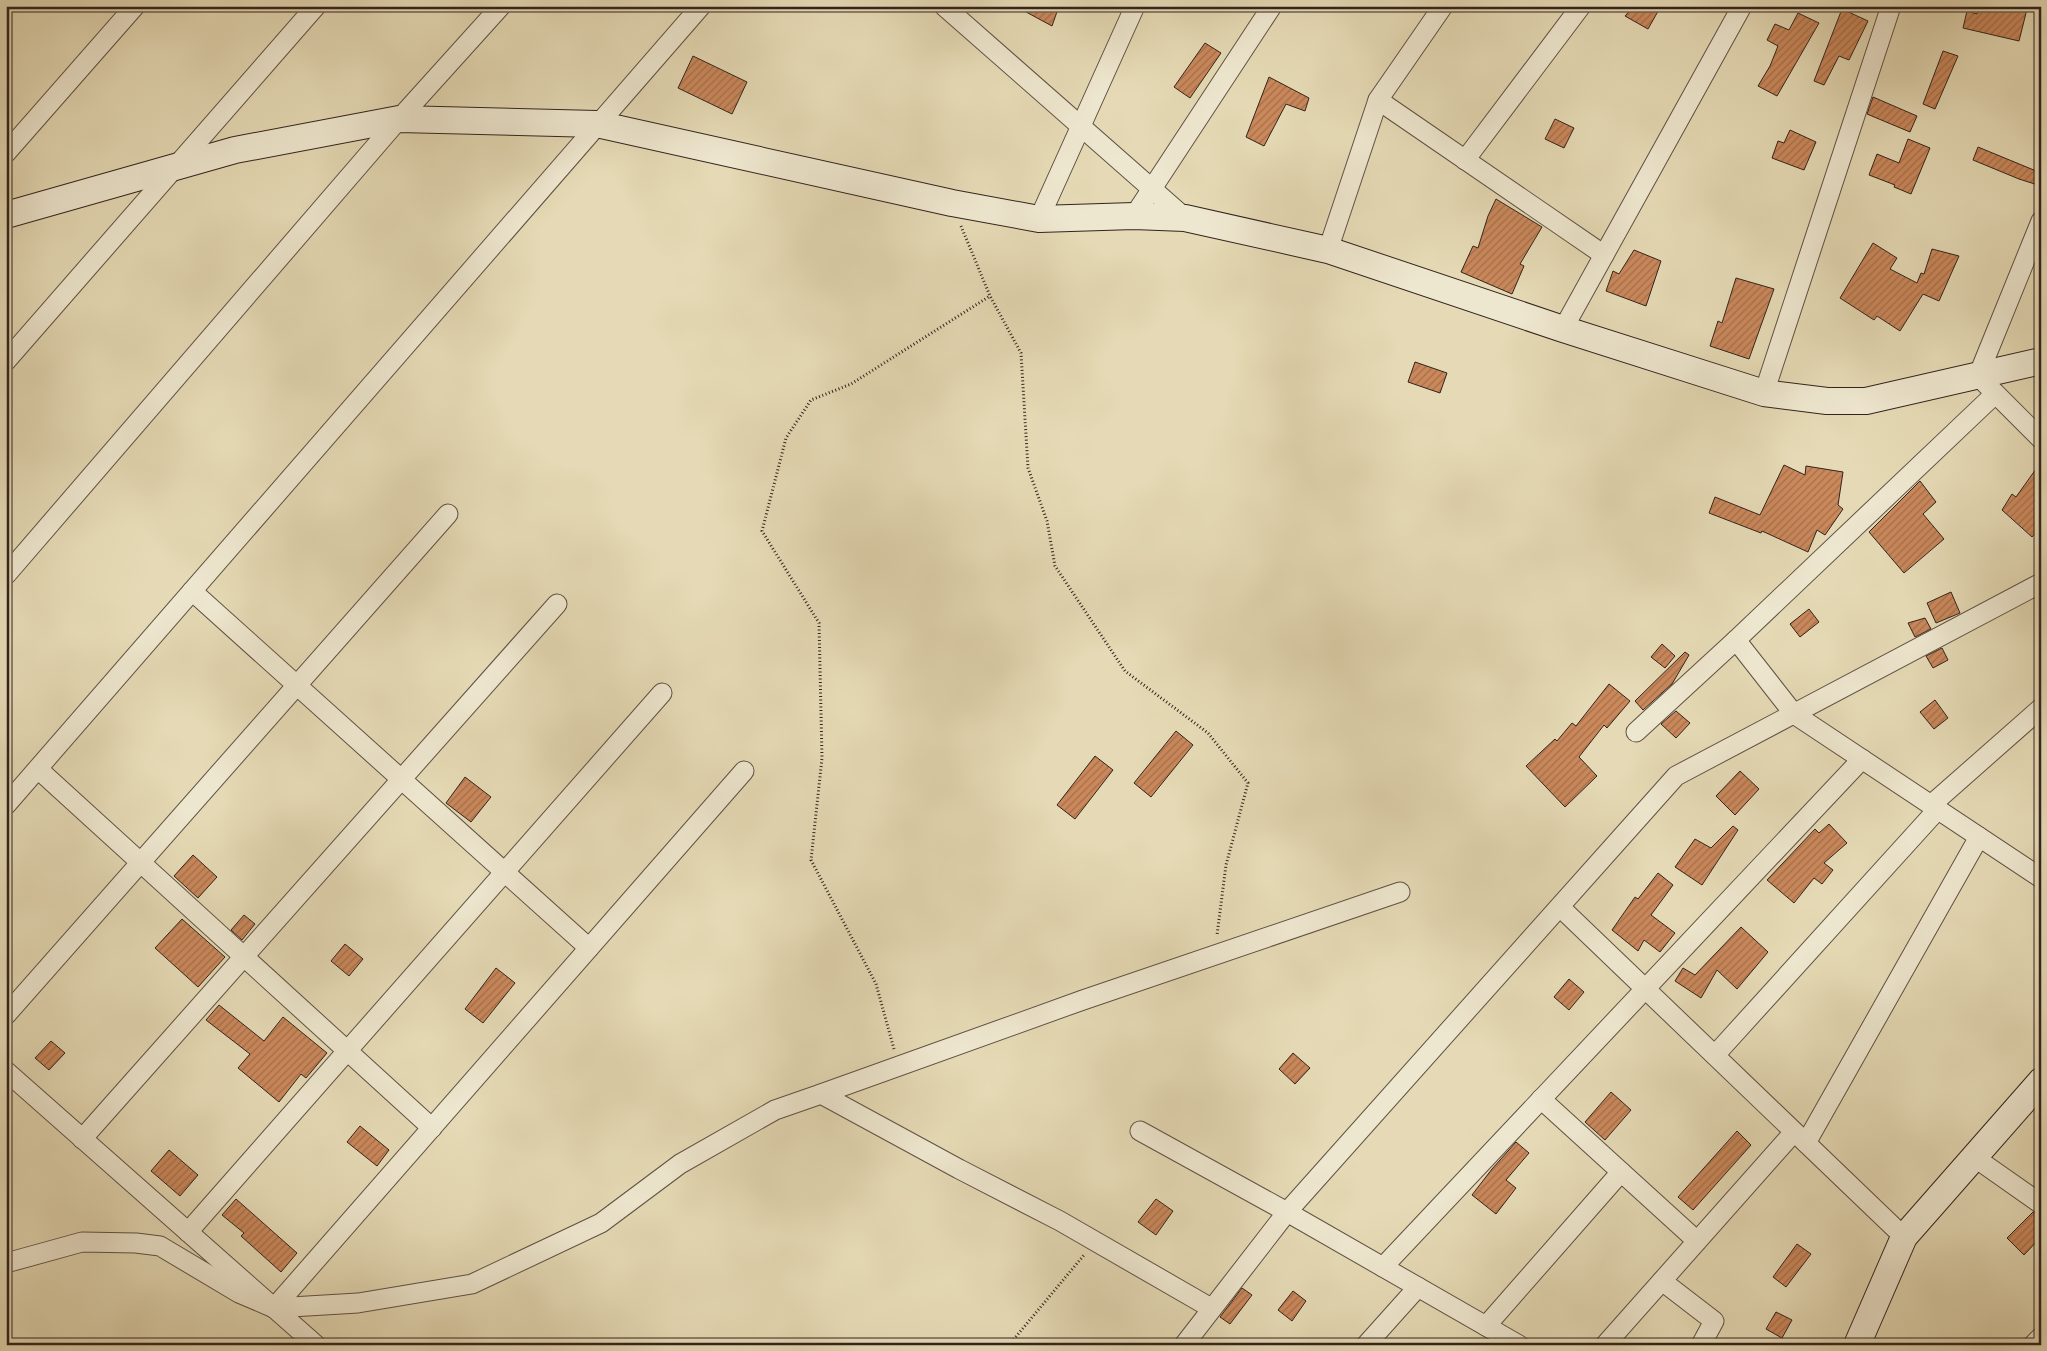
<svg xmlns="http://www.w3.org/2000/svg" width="2047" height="1351" viewBox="0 0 2047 1351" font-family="'Old Standard TT',serif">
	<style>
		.building { fill: url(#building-hatch); stroke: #32231e }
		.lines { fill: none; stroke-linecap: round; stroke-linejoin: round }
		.street-casing { stroke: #5f5144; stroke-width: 21 }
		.secondary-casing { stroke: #32231e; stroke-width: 28 }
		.path { stroke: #32231e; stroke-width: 3; stroke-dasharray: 1 2.5; stroke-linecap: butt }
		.street { stroke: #eee7cf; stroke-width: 19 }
		.secondary { stroke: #eee7cf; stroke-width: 26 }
	</style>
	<defs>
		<pattern id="building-hatch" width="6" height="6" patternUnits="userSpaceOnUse" patternTransform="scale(1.25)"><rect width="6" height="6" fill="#ca885b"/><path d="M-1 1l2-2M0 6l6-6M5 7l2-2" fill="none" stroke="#a56f4b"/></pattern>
	</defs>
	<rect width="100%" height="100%" fill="#e5dab5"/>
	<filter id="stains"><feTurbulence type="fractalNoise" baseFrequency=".004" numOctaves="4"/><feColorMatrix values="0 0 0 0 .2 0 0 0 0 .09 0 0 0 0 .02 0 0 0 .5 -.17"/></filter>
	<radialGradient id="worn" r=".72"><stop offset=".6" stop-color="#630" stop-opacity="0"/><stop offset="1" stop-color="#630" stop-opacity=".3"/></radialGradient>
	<g class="building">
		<path d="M1015,6H1059L1052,26Z"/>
		<path d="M1634,6H1661L1648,29L1625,16Z"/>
		<path d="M1979,6H2017L2027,9L2019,41L1963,28L1967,11L1977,14Z"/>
		<path d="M1842,9L1868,21L1849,60L1839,56L1824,85L1814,81Z"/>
		<path d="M1798,13L1819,23L1777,96L1758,86L1770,66L1778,46L1767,40L1775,24L1789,30Z"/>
		<path d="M1205,43L1221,53L1190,98L1174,87Z"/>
		<path d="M1943,51L1958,56L1935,109L1923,104Z"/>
		<path d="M693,56L747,82L732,114L678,88Z"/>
		<path d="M1269,77L1309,98L1305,111L1286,104L1264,146L1246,137Z"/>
		<path d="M1873,97L1917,116L1910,132L1867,114Z"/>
		<path d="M1555,119L1574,128L1564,148L1545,139Z"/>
		<path d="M1790,130L1816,142L1804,170L1772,158L1778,141L1784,143Z"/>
		<path d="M1908,139L1930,148L1911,194L1894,187L1895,185L1869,175L1877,154L1899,163Z"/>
		<path d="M1978,147L2041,173V186L2019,179L1973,160Z"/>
		<path d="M1496,199L1542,227L1520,264L1524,266L1512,294L1461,272L1473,246L1478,248L1488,216Z"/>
		<path d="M1873,243L1897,258L1890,269L1917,283L1921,273L1924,274L1932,249L1959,256L1939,301L1923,294L1900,331L1877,316L1874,320L1840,298Z"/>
		<path d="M1634,250L1661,261L1646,306L1606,291L1613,271L1619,274Z"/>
		<path d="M1736,278L1774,289L1749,359L1710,346L1718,321L1722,323Z"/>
		<path d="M1415,362L1447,373L1440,393L1408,382Z"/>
		<path d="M2041,462V527L2032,537L2002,510L2012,494L2016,497Z"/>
		<path d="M1784,465L1805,475L1806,466L1843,472L1838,505L1843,509L1825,535L1817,530L1808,552L1762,531L1761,533L1709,513L1715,497L1760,515Z"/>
		<path d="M1920,481L1936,502L1923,514L1944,539L1904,573L1869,532Z"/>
		<path d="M1951,592L1960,613L1936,623L1927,603Z"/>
		<path d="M1809,609L1819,622L1800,637L1790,624Z"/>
		<path d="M1925,618L1931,629L1915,637L1908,623Z"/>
		<path d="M1662,644L1675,656L1665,668L1651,657Z"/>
		<path d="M1942,648L1948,660L1933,668L1926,656Z"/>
		<path d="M1685,652L1689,655L1672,684L1643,710L1635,701Z"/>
		<path d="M1609,684L1630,701L1607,728L1604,725L1579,757L1597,776L1565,807L1526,766L1555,739L1557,741L1572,723L1576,726Z"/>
		<path d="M1935,700L1948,718L1934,729L1920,712Z"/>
		<path d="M1676,711L1690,723L1676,738L1661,724Z"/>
		<path d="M1176,731L1193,745L1151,797L1134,783Z"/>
		<path d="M1095,756L1113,770L1075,819L1057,805Z"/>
		<path d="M1740,771L1759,789L1735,815L1716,796Z"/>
		<path d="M465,777L491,797L471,822L446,803Z"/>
		<path d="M1829,824L1847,843L1824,863L1833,870L1822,884L1814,878L1794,903L1767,880L1815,829L1819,833Z"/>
		<path d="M1733,826L1738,830L1702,885L1675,867L1695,839L1711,848Z"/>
		<path d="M193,855L217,877L198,898L174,876Z"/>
		<path d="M1658,873L1673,885L1651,915L1675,933L1660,952L1644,940L1638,951L1612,930L1635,897L1638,899Z"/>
		<path d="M244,915L255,924L242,940L231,930Z"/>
		<path d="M182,919L225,957L198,987L155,948Z"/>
		<path d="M1741,927L1768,952L1737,989L1717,970L1701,998L1675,981L1683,968L1695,975Z"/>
		<path d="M345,944L363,959L349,976L331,961Z"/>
		<path d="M496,968L515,983L483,1023L465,1009Z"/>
		<path d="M1569,979L1584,992L1569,1010L1554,997Z"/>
		<path d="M219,1005L264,1041L283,1017L327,1053L306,1078L301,1074L279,1102L238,1068L250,1054L206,1020Z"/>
		<path d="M51,1041L65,1053L49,1070L35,1058Z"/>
		<path d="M1293,1053L1310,1068L1295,1084L1279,1069Z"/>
		<path d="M1611,1092L1631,1110L1605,1140L1585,1122Z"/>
		<path d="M360,1126L389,1150L377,1166L347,1142Z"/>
		<path d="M1737,1131L1751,1145L1693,1210L1678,1197Z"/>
		<path d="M1516,1142L1529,1153L1506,1180L1516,1188L1496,1214L1472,1195L1492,1169Z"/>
		<path d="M169,1150L198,1175L180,1196L151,1171Z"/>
		<path d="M236,1199L297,1253L281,1272L241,1236L244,1233L222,1215Z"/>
		<path d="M1156,1199L1173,1211L1156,1235L1138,1222Z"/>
		<path d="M2033,1212L2041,1215V1237L2024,1255L2007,1238Z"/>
		<path d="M1797,1244L1811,1254L1786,1287L1773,1277Z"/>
		<path d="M1242,1288L1252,1295L1230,1324L1220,1317Z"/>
		<path d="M1293,1291L1306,1301L1292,1321L1278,1310Z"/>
		<path d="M1776,1312L1792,1320L1782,1338L1766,1329Z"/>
	</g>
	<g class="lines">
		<g class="street-casing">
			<g id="street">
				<path d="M944,6L1185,218"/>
				<path d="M1378,100L1604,255"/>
				<path d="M6,153L135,6"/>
				<path d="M1465,160L1581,6"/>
				<path d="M1134,216L1272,6"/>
				<path d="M1039,219L1135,6"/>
				<path d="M2041,221L1978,376L2041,439"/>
				<path d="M1328,250L1378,100L1443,6"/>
				<path d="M1563,329L1742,6"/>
				<path d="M6,361L316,6"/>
				<path d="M1764,393L1891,6"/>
				<path d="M6,575L399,119L501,6"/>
				<path d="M192,591L589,948"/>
				<path d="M1736,640L1794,714L2041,878"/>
				<path d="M1636,732L1736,640L1995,394"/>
				<path d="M38,769L432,1128"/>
				<path d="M6,805L701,6"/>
				<path d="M1931,805L2041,708"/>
				<path d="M1560,907L1904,1237"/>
				<path d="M6,1015L448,514"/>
				<path d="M1715,1055L1938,809"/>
				<path d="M6,1071L316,1345"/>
				<path d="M821,1094L1083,1000L1400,892"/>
				<path d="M1541,1099L1697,1241"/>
				<path d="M1140,1131L1287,1212L1519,1345"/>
				<path d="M82,1139L557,604"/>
				<path d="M1806,1143L1979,837"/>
				<path d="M1974,1157L2041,1204"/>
				<path d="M188,1232L662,693"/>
				<path d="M6,1263L82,1242L136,1243L160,1246L239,1293L274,1308L358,1303L472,1284L601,1223L680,1164L775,1110L821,1094L959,1169L1060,1221L1211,1308"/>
				<path d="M1383,1267L1862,759"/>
				<path d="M1662,1281L1714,1321L1701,1345"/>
				<path d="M274,1308L744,771"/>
				<path d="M1486,1326L1621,1172"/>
				<path d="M1184,1345L1287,1212L1676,776L2041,583"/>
				<path d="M1366,1345L1418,1287"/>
				<path d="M1605,1345L1794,1132"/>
				<path d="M2033,1345L2041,1337"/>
			</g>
		</g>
		<g class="secondary-casing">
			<g id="secondary">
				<path d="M6,215L235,150L399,119L597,124L952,203L1039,219L1134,216L1185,218L1328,250L1563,329L1764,393L1827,401H1866L2041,361"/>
				<path d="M1857,1345L1904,1237L2041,1081"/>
			</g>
		</g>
		<g class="path">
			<path d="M961,226L990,296L1021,353L1028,468L1047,521L1055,566L1125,671L1208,733L1248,783L1226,865L1217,935"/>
			<path d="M894,1049L876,984L811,860L822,758L819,623L762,531L786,438L811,400L851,384L990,296"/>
			<path d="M1009,1345L1084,1255"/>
		</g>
		<use href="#street" class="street"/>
		<use href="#secondary" class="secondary"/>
	</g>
	<rect width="2047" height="1351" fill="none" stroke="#e5dab5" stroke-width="25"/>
	<rect x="8" y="8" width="2032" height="1336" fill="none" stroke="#32231e" stroke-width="2.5"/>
	<rect x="12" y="12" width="2022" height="1326" fill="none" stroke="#32231e"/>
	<rect width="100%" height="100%" filter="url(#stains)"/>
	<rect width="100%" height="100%" fill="url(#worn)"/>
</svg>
